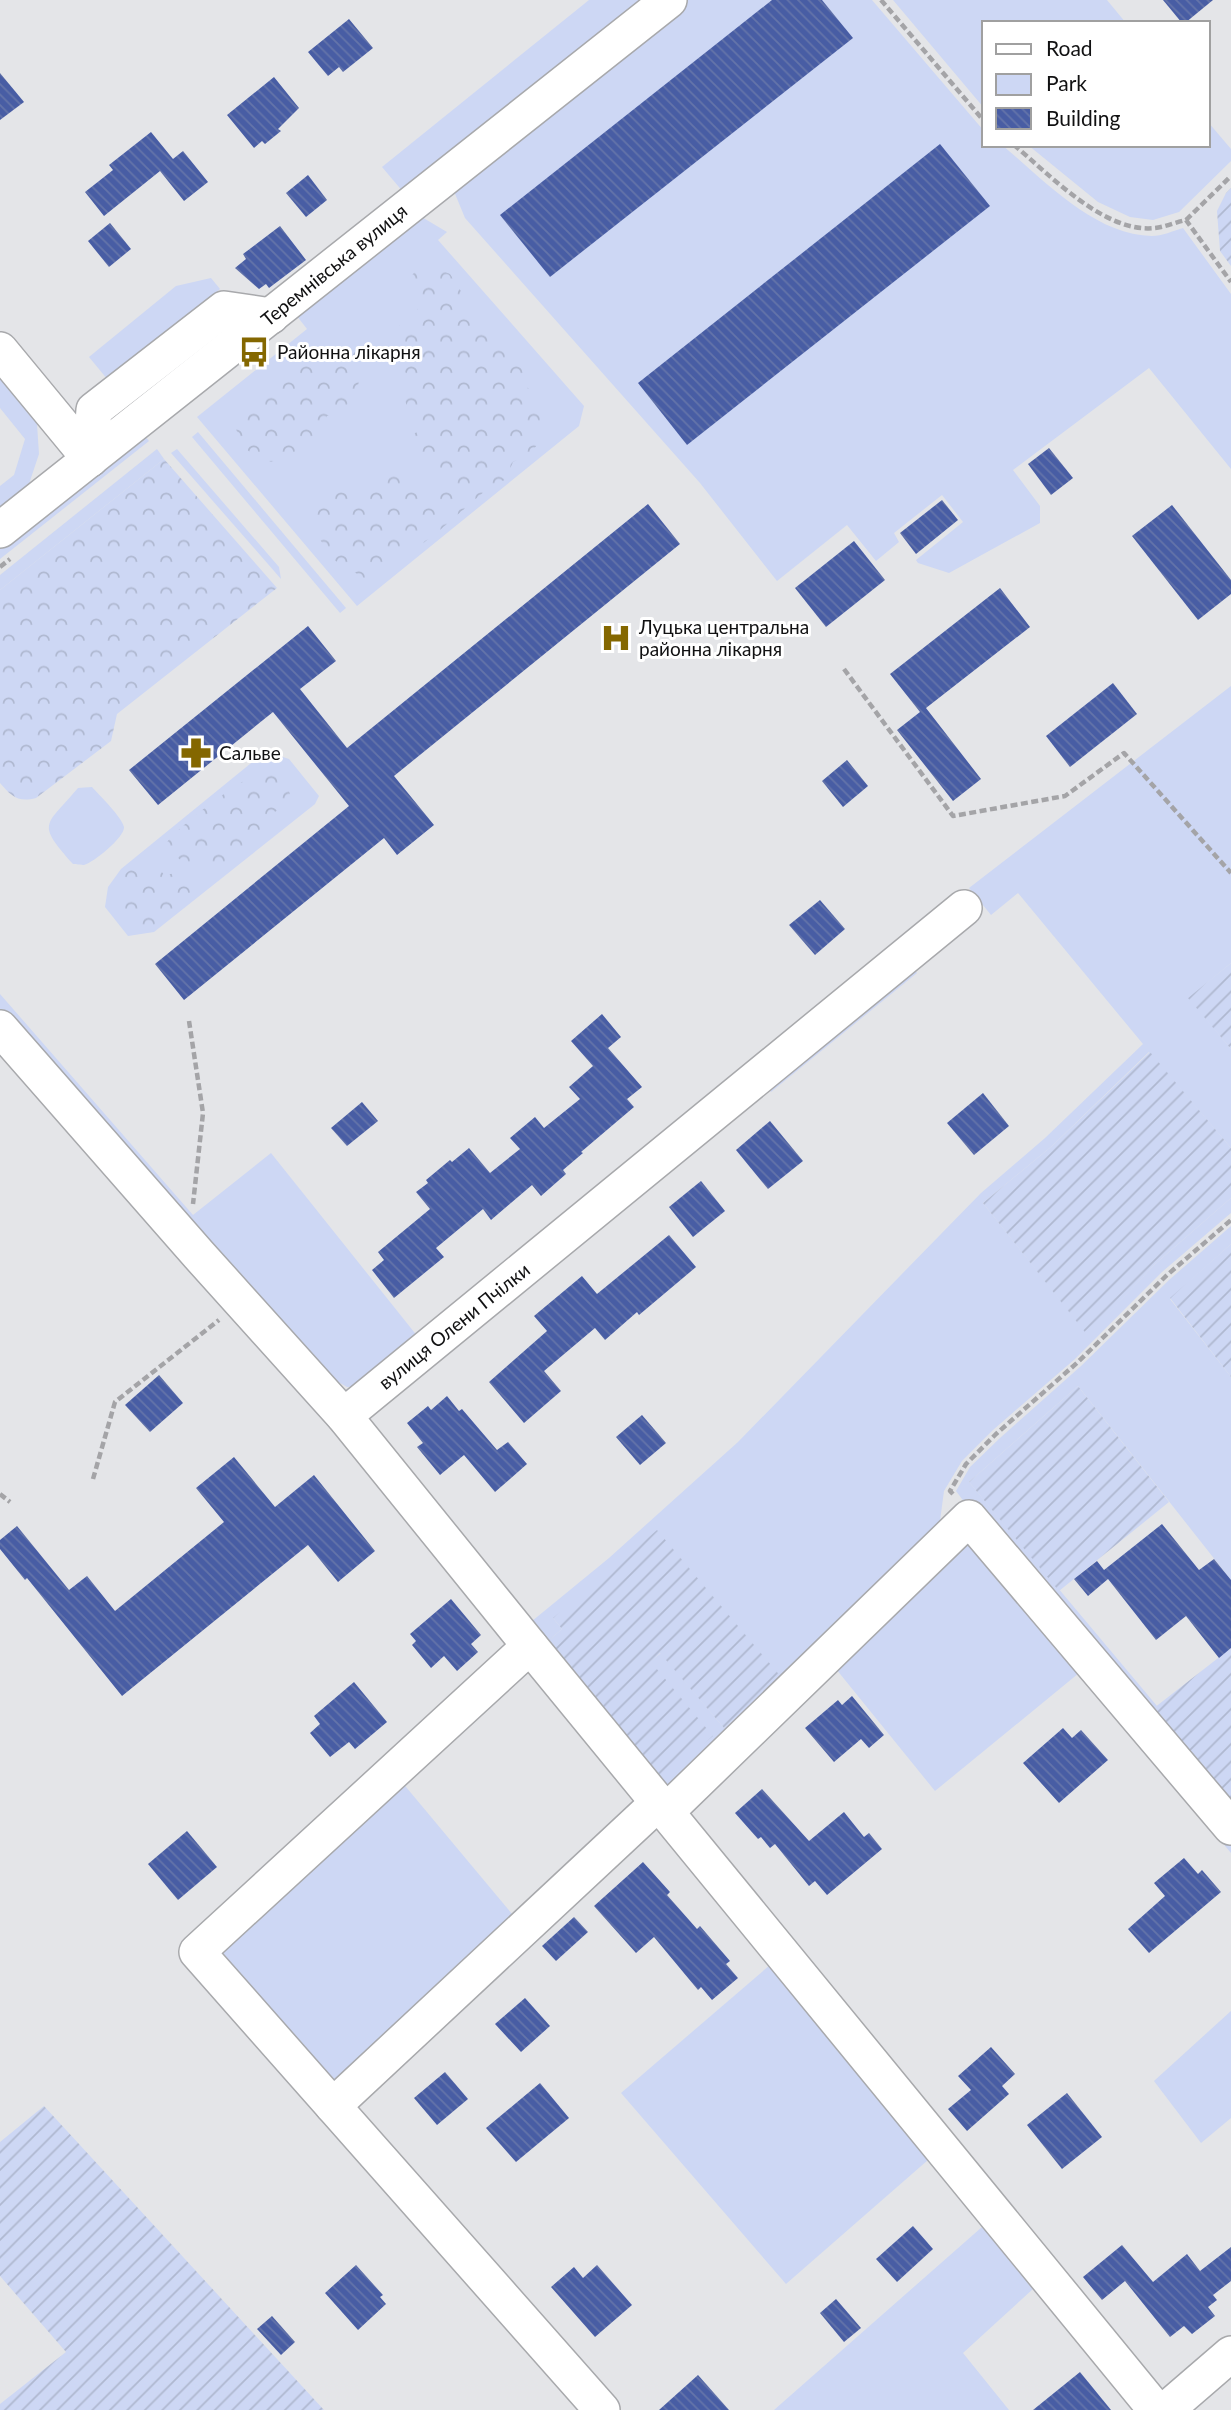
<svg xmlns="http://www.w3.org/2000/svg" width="1231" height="2410" viewBox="0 0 1231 2410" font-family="Lato,sans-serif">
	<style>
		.green { fill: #cdd7f4; fill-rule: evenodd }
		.forest { fill: url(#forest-crowns) }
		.garden { fill: url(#garden-furrows) }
		.building { fill: url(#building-back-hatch) }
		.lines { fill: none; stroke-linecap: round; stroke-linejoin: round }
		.minor-casing { stroke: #a8a9ac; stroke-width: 38 }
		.path { stroke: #a4a4a7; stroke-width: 4.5; stroke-dasharray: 7 3.5; stroke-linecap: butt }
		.minor { stroke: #fff; stroke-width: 35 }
		.labels { text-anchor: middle; stroke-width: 6; stroke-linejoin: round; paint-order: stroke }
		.street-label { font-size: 19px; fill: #111112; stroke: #fff }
		.poi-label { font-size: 19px; fill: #111112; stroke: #fff; text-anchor: start }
	</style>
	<defs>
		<pattern id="forest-crowns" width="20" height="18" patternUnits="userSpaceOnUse" patternTransform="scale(1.75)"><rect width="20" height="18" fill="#cdd7f4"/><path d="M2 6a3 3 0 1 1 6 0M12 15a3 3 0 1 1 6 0" fill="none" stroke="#afb8d0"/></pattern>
		<pattern id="garden-furrows" width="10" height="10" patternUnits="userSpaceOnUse" patternTransform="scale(1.75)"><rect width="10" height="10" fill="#cdd7f4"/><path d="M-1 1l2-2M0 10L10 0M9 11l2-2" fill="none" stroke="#afb8d0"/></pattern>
		<pattern id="building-back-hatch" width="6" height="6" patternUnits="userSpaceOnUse" patternTransform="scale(1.75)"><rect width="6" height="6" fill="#485da4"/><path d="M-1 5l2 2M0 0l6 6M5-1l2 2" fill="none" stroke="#6474a9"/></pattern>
	</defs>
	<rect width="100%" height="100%" fill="#e4e5e8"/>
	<g class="green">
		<path d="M589,0H647L404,193L382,167Z"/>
		<path d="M684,0H872L984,131V145H1002C1044,180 1094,235 1152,236C1162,236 1173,231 1183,228L1231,294V469L1149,368L1013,470L1040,506V523L949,573L918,563L916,560L963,522L942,495L894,533L899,542L876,561L847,525L777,581L700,483L465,218L451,184Z"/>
		<path d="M893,0H1107L1126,23H984V108Z"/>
		<path d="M1208,122L1231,149V161L1179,212L1153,220L1130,217L1098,202L1028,145H1208Z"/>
		<path d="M415,213L447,232L438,240L584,406L579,426L357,606L197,417L307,329L293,311Z"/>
		<path d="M211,278L220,289L108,380L89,357L176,286Z"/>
		<path d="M0,378L37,424L39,454L29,484L0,507V486L14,475L25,439L0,408Z"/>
		<path d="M198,432L346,608L340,613L192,437Z"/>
		<path d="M143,434L149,441L0,559V548Z"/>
		<path d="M157,449L164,459L0,590V575Z"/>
		<path d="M177,449L279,567L281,579L171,453Z"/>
		<path d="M1231,686V963L1189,998L1231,1049V1148L1149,1052L1052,1146L983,1203L1088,1335L1154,1265L1231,1198V1213L1162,1272L1075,1359L993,1430L962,1461L944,1491L938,1536L669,1797L526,1626L609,1558L738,1442L981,1193L1045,1138L1143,1044L1018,893L991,915L969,888ZM553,1618L782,1678L724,1728L661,1653L650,1662L547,1642L562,1629Z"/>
		<path d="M261,755H277L289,759L319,796L315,804L154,932L128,936L105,907L108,887L121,869Z"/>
		<path d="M92,787C99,795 122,817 124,827C125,837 93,863 84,865C82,865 75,864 73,864C36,822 45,827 78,788Z"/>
		<path d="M908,961L917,973L771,1092L762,1081Z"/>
		<path d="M0,994L193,1215L271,1153L422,1342L360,1386L347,1387L328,1376L0,1016Z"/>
		<path d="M1231,1226V1244L1170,1299L1231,1377V1580L1078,1386L969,1482L1157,1706L1145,1715L968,1507L956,1491L970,1467L1000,1438L1081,1366L1169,1280Z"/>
		<path d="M968,1531L1231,1841V1853L1079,1673L935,1791L832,1664Z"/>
		<path d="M401,1781L512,1914L335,2093L213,1955Z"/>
		<path d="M770,1965L928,2160L786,2284L621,2093Z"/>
		<path d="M1231,2011V2118L1201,2143L1154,2081Z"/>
		<path d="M982,2227L1033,2289L963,2353L1009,2410H774Z"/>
	</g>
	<g class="forest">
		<path d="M424,263L450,274L475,313L497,333L504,353L524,361C526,382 526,395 544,408C542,438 543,449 513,462L505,480L493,484L440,530L399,562L364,578L334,560L319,538L307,508L325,490L355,494L369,490L373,479L399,474L428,501L443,477L425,457L401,455L405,439L422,429L410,416L403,394L415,386L388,348L386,332L417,318L418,299L407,280Z"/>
		<path d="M354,346C356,358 361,375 358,386C354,400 341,415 327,416C318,444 296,452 271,462C248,452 242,451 235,425C258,398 297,362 332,350C339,348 347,347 354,346Z"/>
		<path d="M164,459L277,588L117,714L111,741L36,798C18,803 11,796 0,783V590Z"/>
		<path d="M267,767L282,773L290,794L281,808L267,817V830L260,845L226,867L210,870L184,863L170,851L167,842C190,816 236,784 267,767Z"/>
		<path d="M139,862L157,865L164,875L177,873L197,887V895L182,903L154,925L135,926L126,919L122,877Z"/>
	</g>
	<g class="garden">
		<path d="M1231,188V266L1220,251L1217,211L1226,193Z"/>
		<path d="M1231,963V1049L1188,998Z"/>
		<path d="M1150,1052L1231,1148V1198L1154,1265L1088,1336L983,1203L1052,1146Z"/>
		<path d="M1231,1244V1377L1170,1298Z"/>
		<path d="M1078,1386L1169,1502L1059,1591L969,1482Z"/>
		<path d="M657,1530L782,1678L724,1728L660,1653L651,1662L713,1736L662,1779L547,1642L562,1629L553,1618Z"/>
		<path d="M1231,1648V1815L1145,1715Z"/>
		<path d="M44,2106L324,2410H0V2404L66,2352L0,2276V2142Z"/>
	</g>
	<g class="building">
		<path d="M772,0H822L853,38L550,277L500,215Z"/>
		<path d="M1163,0H1213L1185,23H1182Z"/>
		<path d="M349,19L373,48L343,72L339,67L328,76L308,52Z"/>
		<path d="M0,73L24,102L0,120Z"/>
		<path d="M274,77L299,108L278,129L281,131L265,144L262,141L254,148L227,115Z"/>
		<path d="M151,132L173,159L183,151L208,182L184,201L160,171L104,216L85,192L113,170L109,165Z"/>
		<path d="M940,144L990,206L687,445L638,383Z"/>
		<path d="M308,175L327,200L306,217L286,193Z"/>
		<path d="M110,223L131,249L109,267L88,241Z"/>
		<path d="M280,226L306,260L269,288L266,284L259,289L235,268L246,259L243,254Z"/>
		<path d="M1049,448L1073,478L1051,495L1028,464Z"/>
		<path d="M942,500L958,520L916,554L900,533Z"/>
		<path d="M648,504L680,544L394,776L434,825L397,855L384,838L184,1000L155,964L349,806L273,712L158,805L129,770L308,626L336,661L300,689L347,748Z"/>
		<path d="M1172,505L1231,580V594L1198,620L1132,536Z"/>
		<path d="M854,541L885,580L826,627L795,588Z"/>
		<path d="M1000,588L1030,627L926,708L981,779L953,801L897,730L920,712L890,674Z"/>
		<path d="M1113,683L1137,714L1070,767L1046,736Z"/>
		<path d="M847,760L868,786L843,807L822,781Z"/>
		<path d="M820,900L845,929L815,955L789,925Z"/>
		<path d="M602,1014L621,1037L608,1048L642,1087L627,1099L634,1107L581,1152L583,1153L563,1170L566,1174L541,1196L532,1185L491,1220L483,1209L436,1248L444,1257L394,1298L372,1270L384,1260L378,1252L430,1209L416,1192L428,1183L426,1180L450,1160L452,1162L469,1148L490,1173L520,1149L510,1138L535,1117L544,1128L580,1099L569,1087L593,1066L571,1041Z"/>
		<path d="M983,1093L1009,1126L974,1155L947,1123Z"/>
		<path d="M362,1102L378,1121L347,1146L331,1128Z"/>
		<path d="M770,1121L803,1161L768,1189L736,1150Z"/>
		<path d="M701,1181L725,1211L693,1237L669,1207Z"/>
		<path d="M669,1235L696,1267L639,1315L637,1312L605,1340L595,1328L544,1371L561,1391L524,1423L489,1382L547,1331L534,1316L582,1276L597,1294Z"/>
		<path d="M159,1375L183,1403L150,1432L125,1405Z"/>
		<path d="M447,1396L459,1411L462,1409L497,1450L508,1442L527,1464L495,1492L464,1455L440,1475L417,1447L423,1443L407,1423L428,1406L431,1410Z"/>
		<path d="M642,1415L666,1443L640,1465L616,1437Z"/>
		<path d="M234,1457L275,1507L314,1475L375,1551L338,1582L308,1545L122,1696L27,1578L25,1580L0,1549V1540L17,1526L69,1590L87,1576L115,1611L224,1522L196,1488Z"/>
		<path d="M1162,1524L1199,1570L1214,1559L1231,1580V1648L1219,1658L1186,1616L1156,1640L1108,1579L1088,1596L1074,1579L1097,1561L1104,1570Z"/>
		<path d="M451,1599L481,1635L471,1644L478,1652L457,1671L444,1656L431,1668L412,1645L416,1641L410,1634Z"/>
		<path d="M354,1682L387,1722L355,1749L349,1742L330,1757L310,1733L320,1724L314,1716Z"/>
		<path d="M852,1696L884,1735L869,1748L861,1739L834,1762L805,1728L838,1700L842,1705Z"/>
		<path d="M1063,1728L1072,1738L1081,1730L1108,1760L1059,1803L1023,1763Z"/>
		<path d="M762,1789L809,1841L844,1812L864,1837L869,1833L882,1849L827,1895L815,1881L809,1886L775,1844L770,1848L761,1837L758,1839L735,1813Z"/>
		<path d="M187,1831L217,1867L178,1900L148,1864Z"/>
		<path d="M1184,1858L1198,1874L1202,1870L1221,1892L1149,1953L1128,1929L1165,1896L1154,1883Z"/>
		<path d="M643,1862L670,1892L667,1895L697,1929L700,1926L730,1961L726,1964L738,1978L712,2000L701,1987L698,1990L654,1937L636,1953L594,1906Z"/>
		<path d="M574,1917L588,1932L556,1961L542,1946Z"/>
		<path d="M525,1998L550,2026L521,2052L495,2024Z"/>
		<path d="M991,2047L1015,2074L1002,2086L1009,2094L967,2131L948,2109L971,2090L958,2076Z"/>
		<path d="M445,2072L468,2099L437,2125L414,2098Z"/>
		<path d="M540,2083L569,2118L516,2162L486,2128Z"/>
		<path d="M1067,2093L1102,2137L1062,2169L1027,2125Z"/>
		<path d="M913,2226L933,2249L897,2282L876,2259Z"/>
		<path d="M1122,2245L1153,2282L1187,2254L1200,2271L1231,2247V2281L1213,2295L1217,2300L1208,2307L1215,2316L1192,2334L1184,2326L1170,2337L1125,2281L1102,2300L1083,2277Z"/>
		<path d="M356,2265L383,2295L380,2297L386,2304L358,2330L325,2293Z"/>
		<path d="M597,2265L632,2305L595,2337L551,2287L574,2267L583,2278Z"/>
		<path d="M836,2299L861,2328L844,2342L820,2313Z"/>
		<path d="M272,2316L295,2342L281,2355L257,2329Z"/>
		<path d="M1080,2372L1111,2410H1033Z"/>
		<path d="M698,2375L729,2410H659Z"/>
	</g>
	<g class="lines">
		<g class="minor-casing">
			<g id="minor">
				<path d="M0,350L90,459"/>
				<path d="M90,459L94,410L224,309L271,316"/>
				<path d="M0,530C222,353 445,176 669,0"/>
				<path d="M0,1028L199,1255L344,1416L530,1646L1156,2410"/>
				<path d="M344,1416L964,908"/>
				<path d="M667,1811L969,1518L1231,1827"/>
				<path d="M333,2106L197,1952L530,1646"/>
				<path d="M602,2410L333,2106L659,1802"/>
				<path d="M1166,2410L1231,2354"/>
			</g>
		</g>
		<g class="path">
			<path d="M881,0L984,121"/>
			<path d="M1014,145C1049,174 1105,234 1155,228C1165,227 1176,222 1186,220L1231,282"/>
			<path d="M1186,220L1231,176"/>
			<path d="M0,567L10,559"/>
			<path d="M844,669L953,816L1065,796L1124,753L1231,873"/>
			<path d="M189,1021L203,1113L193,1204"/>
			<path d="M93,1479L115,1402L219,1320"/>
			<path d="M0,1494L10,1502"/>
			<path d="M953,1494L950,1491L966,1464L996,1434L1078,1362L1166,1276L1231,1220"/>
		</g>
		<use href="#minor" class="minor"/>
	</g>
	<defs>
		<g id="bus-bare" transform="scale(2.415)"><path d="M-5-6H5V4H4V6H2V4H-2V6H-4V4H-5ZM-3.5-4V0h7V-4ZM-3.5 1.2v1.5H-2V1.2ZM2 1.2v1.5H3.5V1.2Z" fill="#846700" stroke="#fff" stroke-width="2.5" paint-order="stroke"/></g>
		<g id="hospital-bare" transform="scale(2.415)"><path d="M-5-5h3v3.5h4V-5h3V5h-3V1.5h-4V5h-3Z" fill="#846700" stroke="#fff" stroke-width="2.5" paint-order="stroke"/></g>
		<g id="pharmacy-bare" transform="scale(2.415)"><path d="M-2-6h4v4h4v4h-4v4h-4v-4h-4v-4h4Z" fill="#846700" stroke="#fff" stroke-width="2.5" paint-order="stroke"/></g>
	</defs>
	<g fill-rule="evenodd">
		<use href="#bus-bare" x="254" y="352"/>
		<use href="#hospital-bare" x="616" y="638"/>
		<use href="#pharmacy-bare" x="196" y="753"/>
	</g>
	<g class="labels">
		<g class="street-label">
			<text transform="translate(334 265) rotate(-39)" y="7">Теремнівська вулиця</text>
			<text transform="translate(454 1326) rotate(-39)" y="7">вулиця Олени Пчілки</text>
		</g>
		<g class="poi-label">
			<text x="277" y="359">Районна лікарня</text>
			<text x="639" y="634">Луцька центральна<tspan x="639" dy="22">районна лікарня</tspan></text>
			<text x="219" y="760">Сальве</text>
		</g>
	</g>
	<rect x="982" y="21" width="228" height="126" fill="#ffffff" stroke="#a0a0a0" stroke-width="2"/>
	<rect x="996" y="44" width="35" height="10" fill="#ffffff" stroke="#a0a0a0" stroke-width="2"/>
	<text x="1046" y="56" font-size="21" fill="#111112">Road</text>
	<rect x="996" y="74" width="35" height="21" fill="#cdd7f4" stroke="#a0a0a0" stroke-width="2"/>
	<text x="1046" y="91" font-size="21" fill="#111112">Park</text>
	<rect x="996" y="108" width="35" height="21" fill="url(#building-back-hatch)" stroke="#a0a0a0" stroke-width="2"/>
	<text x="1046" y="126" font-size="21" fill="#111112">Building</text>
</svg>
